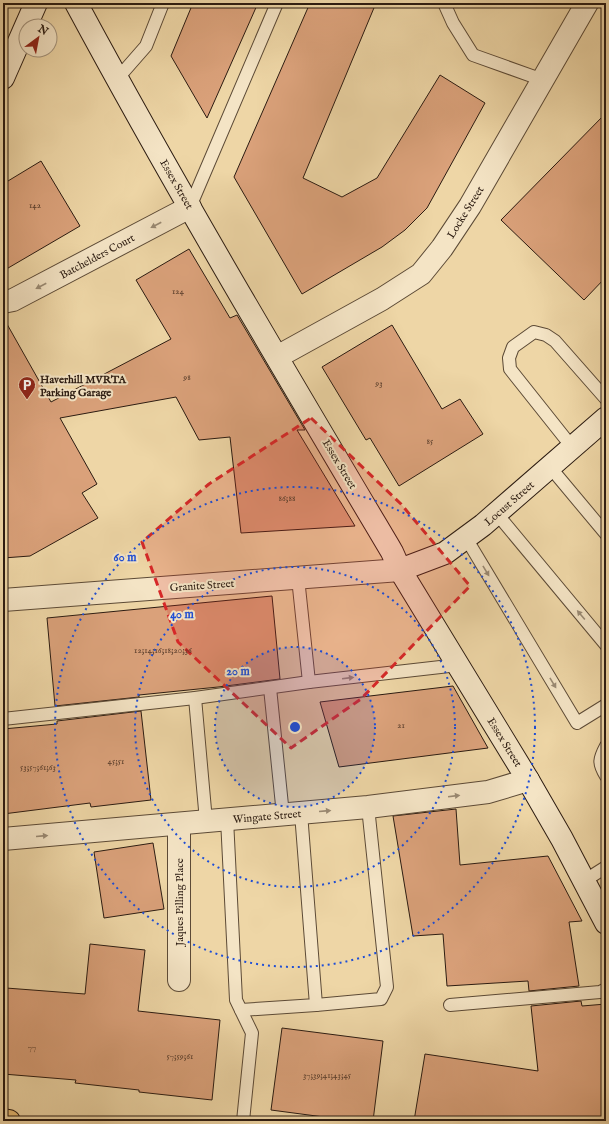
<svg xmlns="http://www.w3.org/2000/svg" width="609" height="1124" viewBox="0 0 609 1124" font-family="'IM FELL English',serif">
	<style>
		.building { fill: #daa17a; stroke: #2b1b11 }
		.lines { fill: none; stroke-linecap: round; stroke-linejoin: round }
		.service-casing { stroke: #5c4a36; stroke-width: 14 }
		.minor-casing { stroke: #5c4a36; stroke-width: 24 }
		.secondary-casing { stroke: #2b1b11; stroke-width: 24 }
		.primary-casing { stroke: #2b1b11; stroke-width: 24 }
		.service { stroke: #f4e4c5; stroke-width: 12 }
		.minor { stroke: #f4e4c5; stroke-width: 22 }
		.secondary { stroke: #f4e4c5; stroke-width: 22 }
		.primary { stroke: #e7bb73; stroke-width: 22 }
		.oneway { fill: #9a8a74 }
		.marked { fill: #d62828; fill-opacity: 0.2; stroke: #d62828; stroke-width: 3; stroke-dasharray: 8 5; stroke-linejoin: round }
		.ring { fill: none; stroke: #1d4ed8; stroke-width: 2; stroke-dasharray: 2 4 }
		.labels { text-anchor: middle; stroke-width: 4; stroke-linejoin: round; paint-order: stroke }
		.number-label { font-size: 9px; fill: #573c2b }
		.street-label { font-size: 11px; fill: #2b1b11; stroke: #f4e4c5 }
		.poi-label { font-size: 11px; font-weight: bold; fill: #2b1b11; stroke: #f4e4c5; text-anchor: start }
		.centre { fill: #1d4ed8; stroke: #f4e4c5; stroke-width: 2 }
		.ring-label { font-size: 12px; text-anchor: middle; font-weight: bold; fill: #1d4ed8; stroke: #f4e4c5; stroke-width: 4; stroke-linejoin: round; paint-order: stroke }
	</style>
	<rect width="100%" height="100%" fill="#eed6a6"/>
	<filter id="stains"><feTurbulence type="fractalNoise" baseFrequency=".005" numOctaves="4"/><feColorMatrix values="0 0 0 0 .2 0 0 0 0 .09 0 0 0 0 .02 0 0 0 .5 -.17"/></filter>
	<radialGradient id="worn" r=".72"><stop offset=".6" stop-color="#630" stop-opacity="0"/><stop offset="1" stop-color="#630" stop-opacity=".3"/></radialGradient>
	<g class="building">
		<path d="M193,3H258L207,118L171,56Z"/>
		<path d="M310,3H376L303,178L342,197L377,178L440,75L485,103L427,208L405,230L382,247L302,294L234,177Z"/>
		<path d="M606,113V277L584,300L501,220Z"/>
		<path d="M41,161L80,226L3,271V184Z"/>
		<path d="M189,249L230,318L237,315L305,430H297L355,526L241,533L230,437L199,440L176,397L60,418L97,484L82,493L98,518L30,556L3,558V317L51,402L171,339L136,280Z"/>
		<path d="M392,325L442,409L460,399L483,434L399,486L370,438L366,440L322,367Z"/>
		<path d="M272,596L280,679L218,687L139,695V697L55,706L47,618Z"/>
		<path d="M453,686L488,748L339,767L320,702Z"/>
		<path d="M141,711L151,800L91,807L90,803L3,814V729L57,724V721Z"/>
		<path d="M456,809L460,865L548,856L582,921L569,922L579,986L529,991L528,981L447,986L443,934L413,936L393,816Z"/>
		<path d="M153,843L164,909L104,918L94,852Z"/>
		<path d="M90,944L145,950L138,1011L220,1020L212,1100L139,1092V1090L75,1083L76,1080L3,1074V1021L6,988L85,994Z"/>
		<path d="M581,1001L582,1006L606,1004V1121H414L425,1054L538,1071L531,1006Z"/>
		<path d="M282,1028L383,1041L373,1121H354L271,1110Z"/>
	</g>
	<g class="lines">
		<g class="service-casing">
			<g id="service">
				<path d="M444,3L453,23L473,55L543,80"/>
				<path d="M118,78L146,46L163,3"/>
				<path d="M190,207L277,3"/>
				<path d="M572,447L510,369L509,358L513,347L534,332L546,335L555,341L606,399"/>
				<path d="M550,467L606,534"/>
				<path d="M497,514L606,645"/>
				<path d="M466,538L577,723L606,705"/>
				<path d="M298,578L309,682"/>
				<path d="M270,688L283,815"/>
				<path d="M195,698L206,821"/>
				<path d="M3,719L195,698L309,682L458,665"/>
				<path d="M606,746C599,759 598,763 606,776"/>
				<path d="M227,819L236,1000L252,1033L243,1121"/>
				<path d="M584,881L606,867"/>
				<path d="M316,1005L381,999L387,987L368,807"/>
				<path d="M450,1005L600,992L606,989"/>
				<path d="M241,1010L316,1005L301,813"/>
			</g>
		</g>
		<g class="minor-casing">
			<g id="minor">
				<path d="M3,302L13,300L190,207"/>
				<path d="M277,357L382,299L421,274L442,248L470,206L587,3"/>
				<path d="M3,600L400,570"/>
				<path d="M3,839L368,807L488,792L528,780"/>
				<path d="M179,980V824"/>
			</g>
		</g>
		<g class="secondary-casing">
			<g id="secondary">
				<path d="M76,3C176,189 284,370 392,552L400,570L528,780L562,839L606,923"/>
				<path d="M3,78L36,3"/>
				<path d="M400,570L445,553L483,525L606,418"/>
			</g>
		</g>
		<g class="primary-casing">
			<path id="primary" d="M3,1120L9,1121"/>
		</g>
		<use href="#service" class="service"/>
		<use href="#minor" class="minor"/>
		<use href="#secondary" class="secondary"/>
		<use href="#primary" class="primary"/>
	</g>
	<defs><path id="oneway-solid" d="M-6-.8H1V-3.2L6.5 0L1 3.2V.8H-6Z"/></defs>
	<g class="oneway">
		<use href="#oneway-solid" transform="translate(156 225) rotate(152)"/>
		<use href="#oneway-solid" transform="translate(41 286) rotate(152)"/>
		<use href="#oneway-solid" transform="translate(486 571) rotate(59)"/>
		<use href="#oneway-solid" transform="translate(581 615) rotate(-130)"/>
		<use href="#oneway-solid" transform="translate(348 678) rotate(-7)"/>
		<use href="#oneway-solid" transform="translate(553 683) rotate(59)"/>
		<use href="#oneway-solid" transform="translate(454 796) rotate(-7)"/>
		<use href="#oneway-solid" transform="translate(325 811) rotate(-5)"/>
		<use href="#oneway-solid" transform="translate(42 836) rotate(-5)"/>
	</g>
	<path class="marked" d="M311,418L401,504L470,586L361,699L291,748L178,642L142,542L209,484Z"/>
	<circle cx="295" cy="727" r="80" fill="#1d4ed8" fill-opacity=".12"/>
	<g class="ring">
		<circle cx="295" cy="727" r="80"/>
		<circle cx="295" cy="727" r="160"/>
		<circle cx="295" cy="727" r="240"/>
	</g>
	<defs>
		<g id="parking-pin" transform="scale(0.9)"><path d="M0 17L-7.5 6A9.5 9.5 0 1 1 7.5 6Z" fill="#8f2418" stroke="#f4e4c5"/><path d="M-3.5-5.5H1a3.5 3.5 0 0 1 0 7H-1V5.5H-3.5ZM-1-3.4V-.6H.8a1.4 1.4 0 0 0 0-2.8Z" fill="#fff"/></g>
	</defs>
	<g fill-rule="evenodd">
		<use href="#parking-pin" x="27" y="385"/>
	</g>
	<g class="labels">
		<g class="number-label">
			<text x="35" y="208">142</text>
			<text x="178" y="294">124</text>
			<text x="187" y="380">98</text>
			<text x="379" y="386">93</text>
			<text x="430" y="444">85</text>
			<text x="287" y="501">86;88</text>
			<text x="163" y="653">12;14;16;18;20;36</text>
			<text x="401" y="728">21</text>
			<text x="116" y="764">45;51</text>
			<text x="38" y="770">53;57;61;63</text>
			<text x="32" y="1050">77</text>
			<text x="180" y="1059">57;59;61</text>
			<text x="327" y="1078">37;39;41;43;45</text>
		</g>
		<g class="street-label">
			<text transform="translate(177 184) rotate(60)" y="4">Essex Street</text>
			<text transform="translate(465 212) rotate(-58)" y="4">Locke Street</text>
			<text transform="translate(97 256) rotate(-28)" y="4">Batchelders Court</text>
			<text transform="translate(340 464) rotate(59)" y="4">Essex Street</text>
			<text transform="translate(509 503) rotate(-41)" y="4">Locust Street</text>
			<text transform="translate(202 585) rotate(-4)" y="4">Granite Street</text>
			<text transform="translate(505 742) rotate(58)" y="4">Essex Street</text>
			<text transform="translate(267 816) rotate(-5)" y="4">Wingate Street</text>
			<text transform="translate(179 902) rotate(-90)" y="4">Jaques Pilling Place</text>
		</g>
		<g class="poi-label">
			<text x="40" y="383">Haverhill MVRTA<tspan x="40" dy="13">Parking Garage</tspan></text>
		</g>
	</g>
	<circle cx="295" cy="727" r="6" class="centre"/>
	<g class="ring-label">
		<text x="125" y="561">60 m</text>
		<text x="182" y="618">40 m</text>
		<text x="238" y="675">20 m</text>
	</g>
	<rect width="609" height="1124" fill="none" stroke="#eed6a6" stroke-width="16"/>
	<rect x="4" y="4" width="601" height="1116" fill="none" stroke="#2b1b11" stroke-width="2"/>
	<rect x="8" y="8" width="593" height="1108" fill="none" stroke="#2b1b11"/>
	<g transform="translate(38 38) rotate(32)"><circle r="19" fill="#f4e4c5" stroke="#a4947d"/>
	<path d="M0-3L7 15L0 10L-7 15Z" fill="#8f2418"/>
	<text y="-6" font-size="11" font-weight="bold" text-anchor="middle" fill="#2b1b11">N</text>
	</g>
	<rect width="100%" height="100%" filter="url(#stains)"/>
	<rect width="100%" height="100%" fill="url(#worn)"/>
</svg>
